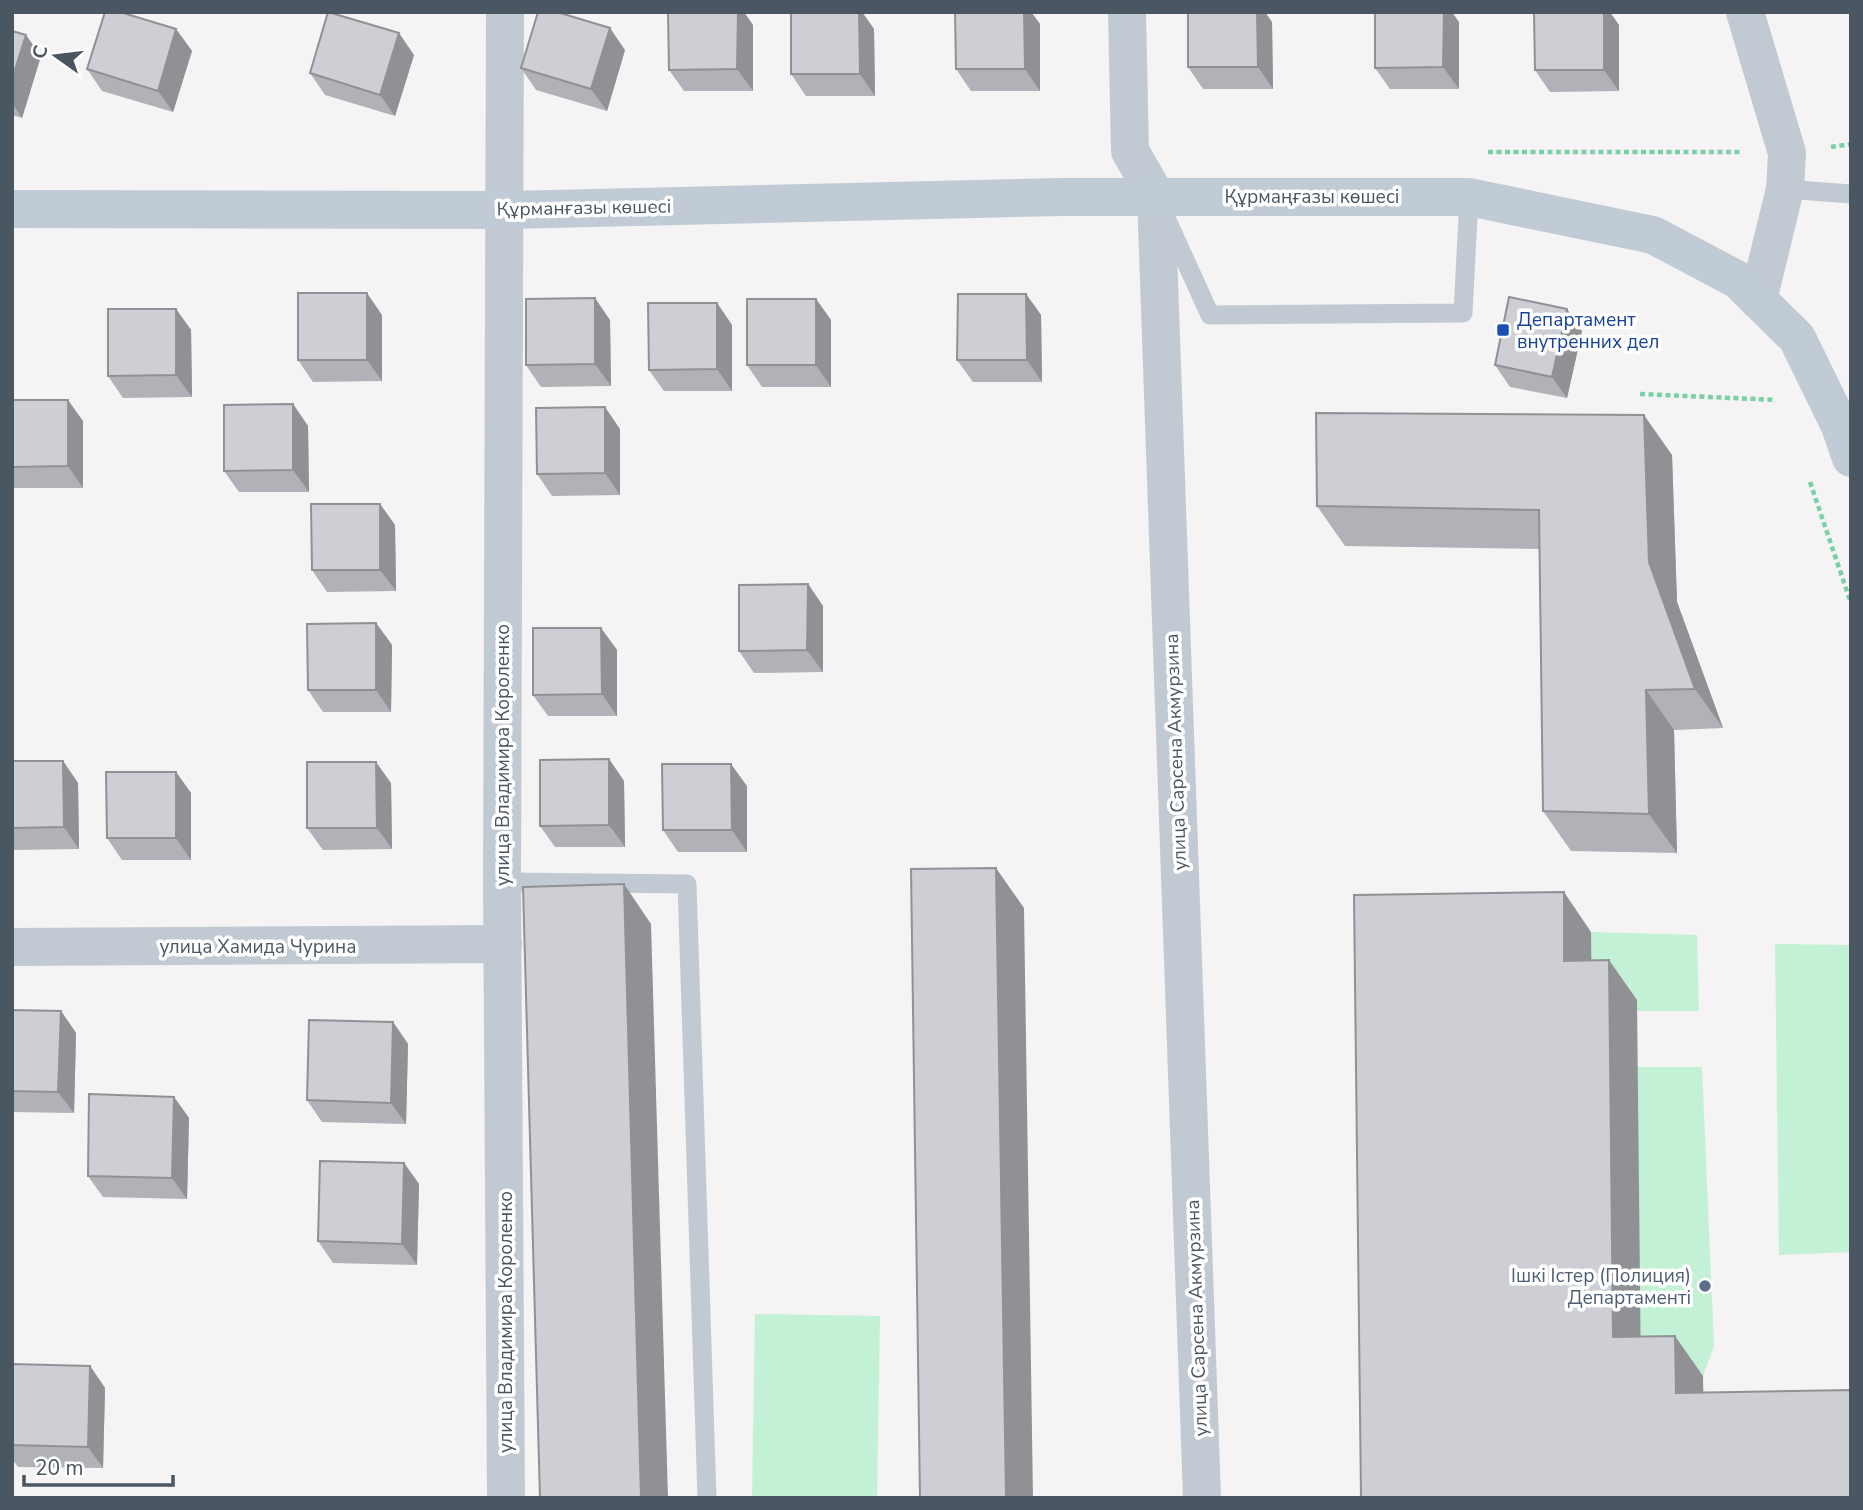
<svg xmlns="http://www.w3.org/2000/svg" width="1863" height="1510" viewBox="0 0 1863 1510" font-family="'Nunito Sans',sans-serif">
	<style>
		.green { fill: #c3f1d5 }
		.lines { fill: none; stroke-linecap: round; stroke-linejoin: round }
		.path { stroke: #7ad0a6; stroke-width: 4.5; stroke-dasharray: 5 3.5; stroke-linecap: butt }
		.lane { stroke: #c1cad2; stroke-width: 19 }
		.street { stroke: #c1cad2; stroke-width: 38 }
		.secondary { stroke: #c1cbd6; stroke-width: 38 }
		.wall { fill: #b0b2b7 }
		.shaded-wall { fill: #909195 }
		.building { fill: #cdcfd5; stroke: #909195; stroke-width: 2 }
		.transit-dot { fill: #1a4fb4; stroke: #fff; stroke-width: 2.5 }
		.service-dot { fill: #5c6f8a; stroke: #fff; stroke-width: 2.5 }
		.labels { text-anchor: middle; stroke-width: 7; stroke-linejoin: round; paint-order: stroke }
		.street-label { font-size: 19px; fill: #4a5661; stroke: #fff }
		.transit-label { font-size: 19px; fill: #164399; stroke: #fff; text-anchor: start }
		.service-label { font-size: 19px; fill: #4e5e75; stroke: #fff; text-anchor: end }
	</style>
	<rect width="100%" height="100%" fill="#f5f3f3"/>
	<g class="green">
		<path d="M1591,932L1697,935L1699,1011H1637L1592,1001Z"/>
		<path d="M1775,944L1851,945V1252L1779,1255Z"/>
		<path d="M1637,1067H1702L1714,1346L1703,1376H1641Z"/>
		<path d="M755,1314L880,1316L877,1498H752Z"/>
	</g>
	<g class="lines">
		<g class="path">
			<path d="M1831,147L1851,144"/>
			<path d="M1488,152H1742"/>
			<path d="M1640,394L1776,400"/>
			<path d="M1810,482L1851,603"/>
		</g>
		<g class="lane">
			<path d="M1785,189L1851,194"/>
			<path d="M1166,218L1210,315L1463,313L1469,197"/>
			<path d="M502,882L687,884L707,1498"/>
		</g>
		<g class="street">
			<path d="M505,12L502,882L506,1498"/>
			<path d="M1127,12L1130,151L1156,196L1202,1498"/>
			<path d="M1745,12L1787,153L1785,189L1758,300"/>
			<path d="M12,947L503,944"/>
		</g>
		<path class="secondary" d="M12,209L505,210L1061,197H1469L1653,235L1738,280L1797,338L1840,426L1851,458"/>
	</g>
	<g class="wall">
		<path d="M791,12H862L874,29L875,96H806L791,74Z"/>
		<path d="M955,12H1031L1040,24V91H971L956,69Z"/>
		<path d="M1272,22L1273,89H1203L1188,67Z"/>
		<path d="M1459,22V89H1390L1375,68Z"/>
		<path d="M753,25V91H684L669,70Z"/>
		<path d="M1619,25V91L1550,92L1535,70Z"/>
		<path d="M176,29L192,51L173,112L102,91L87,69Z"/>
		<path d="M12,31L41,56L22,118L12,115Z"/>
		<path d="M625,50L607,111L536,90L521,68Z"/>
		<path d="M414,55L395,116L325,95L310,73Z"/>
		<path d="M1026,294L1041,315L1042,382H973L957,360Z"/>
		<path d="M816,299L831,320V387H762L747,365Z"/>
		<path d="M717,303L732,325V391H664L649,370Z"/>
		<path d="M176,309L191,330L192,397L123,398L108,376Z"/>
		<path d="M382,315V381L313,382L298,360Z"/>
		<path d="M610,320L611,386L541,387L526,365Z"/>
		<path d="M1582,331L1567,398L1510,387L1495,365Z"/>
		<path d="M12,400L83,421V488H14L12,485Z"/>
		<path d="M293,404L308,426L309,492H239L224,471Z"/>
		<path d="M620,429V495L552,496L537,474Z"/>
		<path d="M1672,455L1677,602L1723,728L1674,730L1677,853L1571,851L1543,811L1539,549L1345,546L1317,506Z"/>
		<path d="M380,504L395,525L396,591L327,592L312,570Z"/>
		<path d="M808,584L823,606V672L754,673L739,651Z"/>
		<path d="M376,623L392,645L391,712H323L308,690Z"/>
		<path d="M601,628L617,650V716H548L533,695Z"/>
		<path d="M609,759L624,781L625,847H555L540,826Z"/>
		<path d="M12,761H63L78,783L79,849L12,850Z"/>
		<path d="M176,772L191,793V860H122L107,838Z"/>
		<path d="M391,783L392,849L323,850L307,828Z"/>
		<path d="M747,786V852H678L663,830Z"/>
		<path d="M12,1010L61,1011L76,1033L74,1113L12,1112Z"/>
		<path d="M393,1022L408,1044L406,1124L322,1122L307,1100Z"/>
		<path d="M174,1097L189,1118L187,1199L103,1197L88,1176Z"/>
		<path d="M404,1163L419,1184L417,1265L333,1263L318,1241Z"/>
		<path d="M12,1364L90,1366L105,1388L103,1468L18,1467L12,1459Z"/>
	</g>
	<g class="shaded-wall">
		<path d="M738,12H744L753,25V91L737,69Z"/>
		<path d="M859,12H862L874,29L875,96L860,74Z"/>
		<path d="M1024,12H1031L1040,24V91L1025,69Z"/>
		<path d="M1257,12H1265L1272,22L1273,89L1258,67Z"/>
		<path d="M1444,12H1452L1459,22V89L1443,67Z"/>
		<path d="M1604,12H1610L1619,25V91L1604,70Z"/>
		<path d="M610,28L625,50L607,111L591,89Z"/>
		<path d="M176,29L192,51L173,112L158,91Z"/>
		<path d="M399,33L414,55L395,116L380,95Z"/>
		<path d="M26,35L41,56L22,118L12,103V79Z"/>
		<path d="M367,293L382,315V381L367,360Z"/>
		<path d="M1026,294L1041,315L1042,382L1027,360Z"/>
		<path d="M595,298L610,320L611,386L595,364Z"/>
		<path d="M816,299L831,320V387L816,365Z"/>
		<path d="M717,303L732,325V391L717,369Z"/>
		<path d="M176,309L191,330L192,397L176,375Z"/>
		<path d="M1567,309L1582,331L1567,398L1552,377Z"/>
		<path d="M68,400L83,421V488L68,466Z"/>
		<path d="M293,404L308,426L309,492L293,470Z"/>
		<path d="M605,407L620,429V495L605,473Z"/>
		<path d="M1644,415L1672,455L1677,602L1723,728L1695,689L1649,562Z"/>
		<path d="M380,504L395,525L396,591L380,570Z"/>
		<path d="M808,584L823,606V672L807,650Z"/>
		<path d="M376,623L392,645L391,712L376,690Z"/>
		<path d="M601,628L617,650V716L602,694Z"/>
		<path d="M1646,690L1674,730L1677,853L1649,814Z"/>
		<path d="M609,759L624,781L625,847L609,825Z"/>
		<path d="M63,761L78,783L79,849L64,827Z"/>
		<path d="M376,762L391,783L392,849L377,828Z"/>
		<path d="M731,764L747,786V852L732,830Z"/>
		<path d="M176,772L191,793V860L176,838Z"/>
		<path d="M996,868L1024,908L1033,1498H1006Z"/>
		<path d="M624,884L651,924L668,1498H641Z"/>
		<path d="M1564,892L1591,932L1592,1001L1564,961Z"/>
		<path d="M1609,960L1637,1000L1641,1376L1613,1337Z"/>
		<path d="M61,1011L76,1033L74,1113L58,1092Z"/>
		<path d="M393,1022L408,1044L406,1124L391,1103Z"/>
		<path d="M174,1097L189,1118L187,1199L172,1178Z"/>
		<path d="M404,1163L419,1184L417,1265L402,1244Z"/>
		<path d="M1675,1336L1703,1376L1704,1432L1676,1393Z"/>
		<path d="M90,1366L105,1388L103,1468L88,1447Z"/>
	</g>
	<g class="building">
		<path d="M105,12H120L176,29L158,91L87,69Z"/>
		<path d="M328,12L399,33L380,95L310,73Z"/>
		<path d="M538,12H557L610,28L591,89L521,68Z"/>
		<path d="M668,12H738L737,69L669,70Z"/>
		<path d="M791,12H859L860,74H791Z"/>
		<path d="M955,12H1024L1025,69H956Z"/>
		<path d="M1188,12H1257L1258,67H1188Z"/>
		<path d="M1375,12H1444L1443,67L1375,68Z"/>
		<path d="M1534,12H1604V70H1535Z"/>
		<path d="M12,31L26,35L12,79Z"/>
		<rect x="298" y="293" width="69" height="67"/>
		<path d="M958,294H1026L1027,360H957Z"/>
		<path d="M1509,297L1567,309L1552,377L1495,365Z"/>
		<path d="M595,298V364L526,365V299Z"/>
		<rect x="747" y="299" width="69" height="66"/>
		<path d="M648,303H717V369L649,370Z"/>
		<path d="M108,309H176V375L108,376Z"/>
		<path d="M12,400H68V466L12,467Z"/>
		<path d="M293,404V470L224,471V405Z"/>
		<path d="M605,407V473L537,474L536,408Z"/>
		<path d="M1316,413L1644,415L1649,562L1695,689L1646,690L1649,814L1543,811L1539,510L1317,506Z"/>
		<path d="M311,504H380V570H312Z"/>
		<path d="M808,584L807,650L739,651V585Z"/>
		<path d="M376,623V690H308L307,624Z"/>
		<path d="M533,628H601L602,694L533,695Z"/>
		<path d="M609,759V825L540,826V760Z"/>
		<path d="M12,761H63L64,827L12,828Z"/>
		<path d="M307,762H376L377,828H307Z"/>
		<path d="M662,764H731L732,830H663Z"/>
		<path d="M106,772H176V838H107Z"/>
		<path d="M996,868L1006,1498H920L911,869Z"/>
		<path d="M624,884L641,1498H540L523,887Z"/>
		<path d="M1564,892V961L1609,960L1613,1337L1675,1336L1676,1393L1851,1390V1498H1361L1354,895Z"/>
		<path d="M12,1010L61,1011L58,1092L12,1091Z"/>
		<path d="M309,1020L393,1022L391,1103L307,1100Z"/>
		<path d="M89,1094L174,1097L172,1178L88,1176Z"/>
		<path d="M320,1161L404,1163L402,1244L318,1241Z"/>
		<path d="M12,1364L90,1366L88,1447L12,1445Z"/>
	</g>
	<rect class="transit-dot" x="1496" y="323" width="14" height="14" rx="3.5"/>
	<circle class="service-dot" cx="1705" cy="1286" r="7"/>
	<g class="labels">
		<g class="street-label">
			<text x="1312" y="203">Құрмаңғазы көшесі</text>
			<text transform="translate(584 207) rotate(-1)" y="7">Құрманғазы көшесі</text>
			<text transform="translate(1175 752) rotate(-92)" y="7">улица Сарсена Акмурзина</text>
			<text transform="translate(502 755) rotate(-90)" y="7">улица Владимира Короленко</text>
			<text x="258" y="953">улица Хамида Чурина</text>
			<text transform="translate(1196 1318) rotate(-92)" y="7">улица Сарсена Акмурзина</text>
			<text transform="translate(505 1322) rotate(-90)" y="7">улица Владимира Короленко</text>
		</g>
		<g class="transit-label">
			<text x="1517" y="326">Департамент<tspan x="1517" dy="22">внутренних дел</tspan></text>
		</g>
		<g class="service-label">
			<text x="1691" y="1282">Ішкі Істер (Полиция)<tspan x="1691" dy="22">Департаменті</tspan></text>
		</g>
	</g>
	<rect width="1863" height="1510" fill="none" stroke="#4a5661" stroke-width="28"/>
	<g transform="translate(56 56) rotate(284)" stroke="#ffffff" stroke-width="5" paint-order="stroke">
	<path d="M0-5L12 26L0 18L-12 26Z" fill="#4a5661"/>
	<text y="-10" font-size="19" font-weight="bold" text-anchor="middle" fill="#4a5661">С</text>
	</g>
	<path d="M24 1475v10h149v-10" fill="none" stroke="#4a5661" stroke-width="3.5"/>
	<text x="35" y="1475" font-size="21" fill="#4a5661" stroke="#ffffff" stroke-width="5" paint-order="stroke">20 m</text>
</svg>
